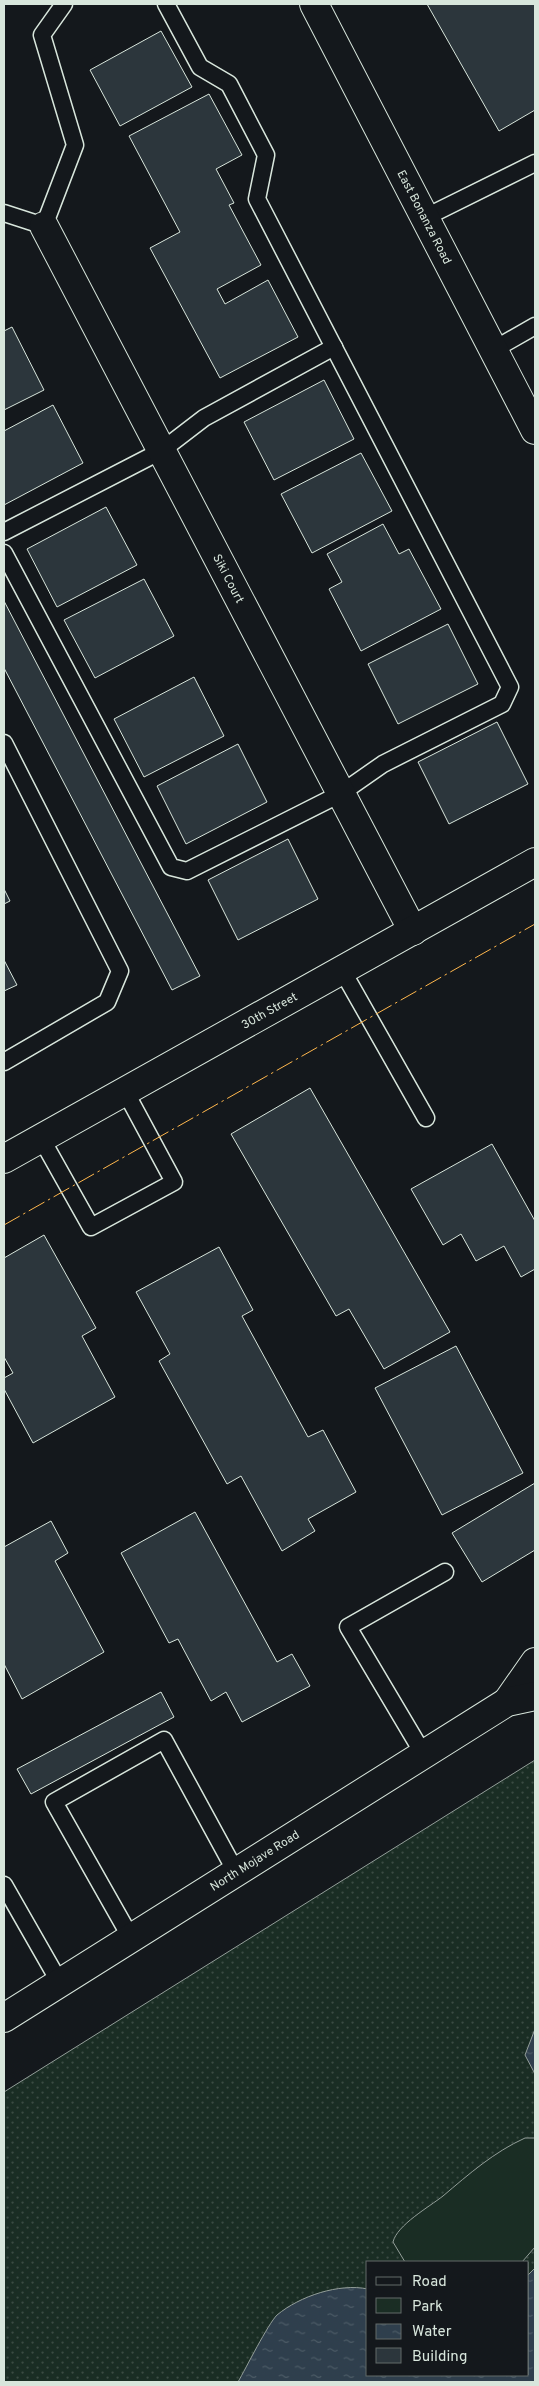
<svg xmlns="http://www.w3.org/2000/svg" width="539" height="2386" viewBox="0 0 539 2386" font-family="Overpass,sans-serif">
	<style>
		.grass { fill: url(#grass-dots); stroke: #939e99; fill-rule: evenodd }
		.park { fill: #1a2d24; stroke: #939e99 }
		.water { fill: url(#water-ripples); stroke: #939e99 }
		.building { fill: #2c363c; stroke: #d8e6dc }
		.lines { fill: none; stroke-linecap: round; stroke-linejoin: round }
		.lane-casing { stroke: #d8e6dc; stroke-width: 19 }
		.street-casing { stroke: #d8e6dc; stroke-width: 30 }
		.secondary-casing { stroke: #d8e6dc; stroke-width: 30 }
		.lane { stroke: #14181c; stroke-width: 16 }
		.street { stroke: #14181c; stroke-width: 28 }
		.secondary { stroke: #14181c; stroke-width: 28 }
		.power { stroke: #ffb74d; stroke-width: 1; stroke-dasharray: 18 4 2.5 4; stroke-linecap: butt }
		.labels { text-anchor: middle; stroke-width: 4; stroke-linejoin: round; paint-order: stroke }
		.street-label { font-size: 12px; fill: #d8e6dc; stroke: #14181c }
	</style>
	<defs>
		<pattern id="grass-dots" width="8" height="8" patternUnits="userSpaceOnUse" patternTransform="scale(1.25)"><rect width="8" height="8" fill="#1a2d24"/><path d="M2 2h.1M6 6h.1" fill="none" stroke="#3b4b43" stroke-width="1.8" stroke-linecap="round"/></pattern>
		<pattern id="water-ripples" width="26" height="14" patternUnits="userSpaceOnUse" patternTransform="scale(1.25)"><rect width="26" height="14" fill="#2f3f4d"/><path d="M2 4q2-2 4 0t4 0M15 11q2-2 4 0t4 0" fill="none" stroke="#4c5b66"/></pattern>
	</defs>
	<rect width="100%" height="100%" fill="#14181c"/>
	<path class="grass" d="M535,1760V2382H4V2092ZM368,2262H528V2375H368Z"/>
	<path class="park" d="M525,2138H535V2247L522,2262H405L393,2242C397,2225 429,2207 443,2196C469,2174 494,2152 525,2138Z"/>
	<g class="water">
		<path d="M535,2029V2074L525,2055Z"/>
		<path d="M535,2268V2382H238C246,2368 268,2324 277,2315C300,2296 339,2283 368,2289V2375H528V2275Z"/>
	</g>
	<g class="building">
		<path d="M427,4H535V110L499,131Z"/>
		<path d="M161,31L192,87L120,126L90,70Z"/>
		<path d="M209,94L242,155L216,169L234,203L229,205L261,265L217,289L225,304L268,280L298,337L220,378L150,248L180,232L129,136Z"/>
		<path d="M12,327L44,390L4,410V331Z"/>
		<path d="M324,380L354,439L274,480L244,422Z"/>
		<path d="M53,405L83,463L4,505V431Z"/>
		<path d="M361,453L392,511L312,553L281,494Z"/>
		<path d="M106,507L137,565L57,607L27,549Z"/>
		<path d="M383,524L399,554L409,549L441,609L361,651L329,589L342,582L327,554Z"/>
		<path d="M144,579L174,636L95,678L64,620Z"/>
		<path d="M4,601L200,976L172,990L4,668Z"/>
		<path d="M448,624L478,684L398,724L368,664Z"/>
		<path d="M194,677L224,736L144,777L114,719Z"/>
		<path d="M497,722L528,784L449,824L418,762Z"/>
		<path d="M238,744L267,802L186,844L157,786Z"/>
		<path d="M288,839L318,899L238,940L208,880Z"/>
		<path d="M4,889L10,901L4,904Z"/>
		<path d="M4,960L17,985L4,991Z"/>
		<path d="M310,1088L450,1332L384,1369L349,1309L336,1316L231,1134Z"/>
		<path d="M492,1144L535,1221V1269L521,1277L504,1246L476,1261L461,1234L443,1245L411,1189Z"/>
		<path d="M44,1235L96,1328L82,1336L115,1397L33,1443L4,1389V1378L13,1373L4,1357V1258Z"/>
		<path d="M219,1247L253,1310L242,1316L308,1437L323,1430L356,1492L308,1519L315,1531L282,1551L241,1476L227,1484L159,1361L170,1354L136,1292Z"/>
		<path d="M456,1346L523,1473L442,1515L375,1388Z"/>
		<path d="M535,1483V1550L482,1582L452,1533Z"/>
		<path d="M195,1512L277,1662L292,1654L310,1686L242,1722L226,1692L211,1701L178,1639L169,1643L121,1553Z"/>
		<path d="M51,1521L68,1553L55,1561L104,1652L22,1699L4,1664V1547Z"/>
		<path d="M161,1692L174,1717L31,1794L17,1769Z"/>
	</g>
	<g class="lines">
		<g class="lane-casing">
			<g id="lane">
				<path d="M4,213L44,226L75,145L42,35L64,4"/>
				<path d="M424,218L535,163"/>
				<path d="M493,350L535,326"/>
				<path d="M4,532L161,451L204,418L334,347"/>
				<path d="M4,553L171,867L187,871L340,794L383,764L502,704L510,687L257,199L266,155L229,84L200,67L166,4"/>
				<path d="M4,743L120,971L107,1002L4,1062"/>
				<path d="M342,970L426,1118"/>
				<path d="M41,1138L91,1227L174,1182L125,1091"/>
				<path d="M424,1755L348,1627L445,1572"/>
				<path d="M4,1885L60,1983"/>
				<path d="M131,1938L54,1802L164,1740L236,1872"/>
			</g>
		</g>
		<g class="street-casing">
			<g id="street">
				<path id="s1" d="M44,226L413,931"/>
				<path id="s2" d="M4,1159L535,862"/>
			</g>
		</g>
		<g class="secondary-casing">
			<g id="secondary">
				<path id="s3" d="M314,4L535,430"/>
				<path d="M507,1702L535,1662"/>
				<path id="s4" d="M4,2018L507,1702L535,1696"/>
			</g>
		</g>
		<use href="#lane" class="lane"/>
		<use href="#street" class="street"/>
		<use href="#secondary" class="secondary"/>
		<path class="power" d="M4,1225L535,924"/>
	</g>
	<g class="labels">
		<g class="street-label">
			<text dy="4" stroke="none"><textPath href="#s3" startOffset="240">East Bonanza Road</textPath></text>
			<text dy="4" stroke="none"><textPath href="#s1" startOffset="398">Siki Court</textPath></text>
			<text dy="4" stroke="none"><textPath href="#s2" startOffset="304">30th Street</textPath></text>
			<text dy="4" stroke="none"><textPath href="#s4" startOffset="296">North Mojave Road</textPath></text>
		</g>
	</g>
	<rect width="539" height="2386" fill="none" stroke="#d8e6dc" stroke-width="10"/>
	<rect x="366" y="2261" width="162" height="115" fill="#14181c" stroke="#626a69"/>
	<rect x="376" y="2277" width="25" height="8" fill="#14181c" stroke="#626a69"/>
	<text x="412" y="2286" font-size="15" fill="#d8e6dc">Road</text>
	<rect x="376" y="2298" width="25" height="15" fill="#1a2d24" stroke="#626a69"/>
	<text x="412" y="2311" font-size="15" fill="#d8e6dc">Park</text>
	<rect x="376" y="2324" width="25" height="15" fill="url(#water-ripples)" stroke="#626a69"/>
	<text x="412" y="2336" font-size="15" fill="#d8e6dc">Water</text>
	<rect x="376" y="2348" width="25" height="15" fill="#2c363c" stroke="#626a69"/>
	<text x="412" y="2361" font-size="15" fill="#d8e6dc">Building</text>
</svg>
